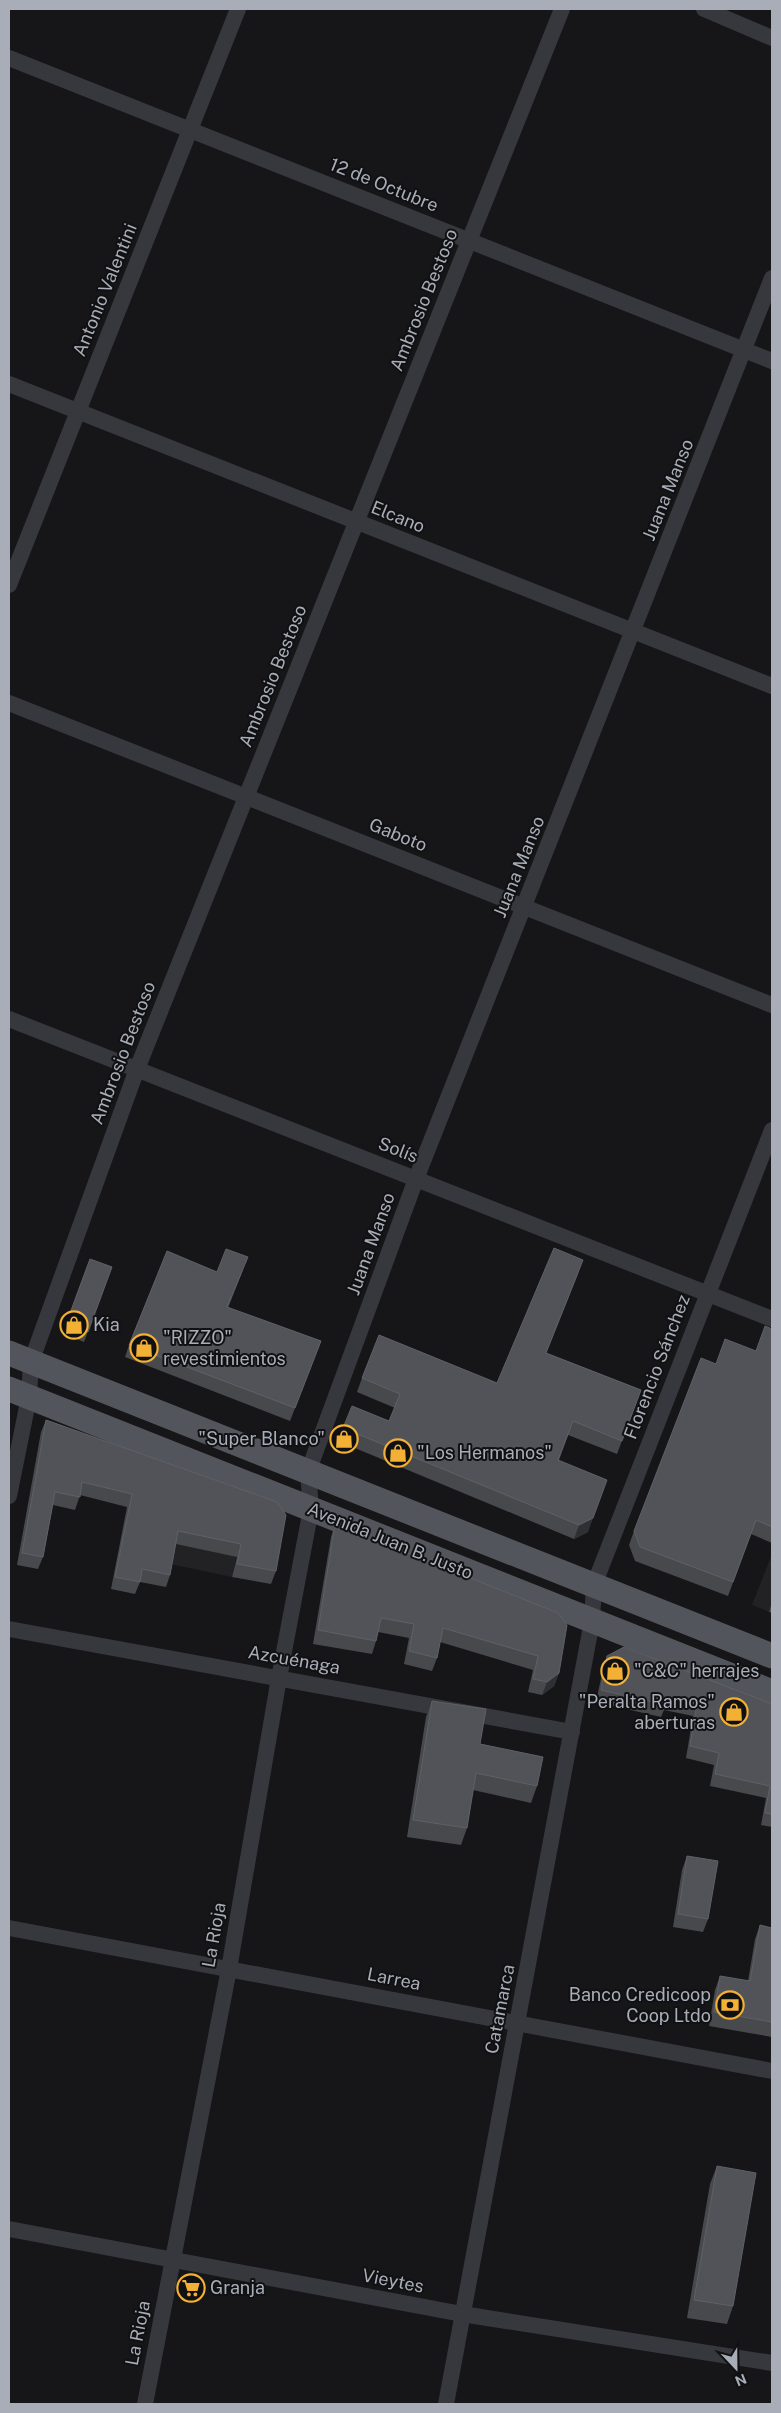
<svg xmlns="http://www.w3.org/2000/svg" width="781" height="2413" viewBox="0 0 781 2413" font-family="'Public Sans',sans-serif">
	<style>
		.built { fill: #222225 }
		.lines { fill: none; stroke-linecap: round; stroke-linejoin: round }
		.street { stroke: #37383d; stroke-width: 16 }
		.primary { stroke: #53555c; stroke-width: 25 }
		.wall { fill: #47494d }
		.shaded-wall { fill: #2f3033 }
		.building { fill: #525359; stroke: #5f6168 }
		.labels { text-anchor: middle; stroke-width: 4; stroke-linejoin: round; paint-order: stroke }
		.street-label { font-size: 18px; fill: #a8adb8; stroke: #111113 }
		.poi-label { font-size: 18px; fill: #a8adb8; stroke: #111113; text-anchor: start }
	</style>
	<rect width="100%" height="100%" fill="#161618"/>
	<g class="built">
		<path d="M185,1483L247,1505L232,1577L170,1564Z"/>
		<path d="M772,1554V1613L752,1605Z"/>
	</g>
	<g class="lines">
		<g class="street">
			<path d="M704,9L772,38"/>
			<path d="M9,58L772,361"/>
			<path d="M9,384L772,686"/>
			<path d="M9,585L238,9"/>
			<path d="M9,703L772,1005"/>
			<path d="M9,1019L772,1319"/>
			<path d="M9,1496L29,1397L31,1362L137,1069L562,9"/>
			<path d="M9,1629L572,1732"/>
			<path d="M9,1928L772,2071"/>
			<path d="M9,2229L462,2314L772,2363"/>
			<path d="M145,2404L229,1969L279,1678L311,1509L308,1472L416,1179L772,278"/>
			<path d="M446,2404L592,1621L594,1585L772,1130"/>
		</g>
		<g class="primary">
			<path d="M9,1353L772,1656"/>
			<path d="M9,1389L772,1692"/>
		</g>
	</g>
	<g class="wall">
		<path d="M90,1259L112,1267L84,1342L63,1333Z"/>
		<path d="M243,1270L228,1308L321,1341L290,1421L125,1357L129,1345L217,1272Z"/>
		<path d="M578,1274L546,1353L641,1390L617,1454L568,1435L559,1460L588,1532L574,1539L338,1441L343,1428L389,1421L395,1408L357,1392L362,1378L497,1383Z"/>
		<path d="M772,1329V1543L751,1534L728,1596L635,1561L629,1545L634,1531L716,1364L756,1351Z"/>
		<path d="M46,1420L277,1502L276,1571L271,1584L232,1577L237,1557L176,1544L170,1575L166,1587L140,1582L135,1594L111,1589L127,1507L80,1495L75,1510L53,1505L43,1557L38,1569L17,1565L41,1432Z"/>
		<path d="M335,1524L558,1613L559,1673L554,1686L542,1695L528,1692L533,1670L440,1642L437,1658L432,1671L404,1664L409,1638L378,1632L376,1641L372,1654L313,1644L331,1537Z"/>
		<path d="M772,1602V1613L769,1612Z"/>
		<path d="M607,1656L772,1704V1827L761,1825L766,1798L710,1786L714,1765L686,1758L693,1716L664,1710L661,1717L596,1702L603,1669Z"/>
		<path d="M432,1701L480,1744L537,1786L531,1803L473,1790L467,1828L461,1845L407,1837L426,1717Z"/>
		<path d="M687,1856L708,1919L703,1932L673,1927L682,1870Z"/>
		<path d="M760,1925L772,1928V2037L709,2026L715,1990L720,1976L748,1981L755,1939Z"/>
		<path d="M717,2166L733,2306L727,2324L687,2318L710,2184Z"/>
	</g>
	<g class="shaded-wall">
		<path d="M583,1260L578,1274L541,1366L546,1353Z"/>
		<path d="M607,1480L588,1532L574,1539L579,1525Z"/>
		<path d="M559,1673L554,1686L542,1695L547,1682Z"/>
	</g>
	<g class="building">
		<path d="M554,1248L583,1260L546,1353L641,1390L622,1441L573,1421L558,1460L607,1480L593,1518L579,1525L343,1428L352,1406L389,1421L400,1394L362,1378L379,1335L497,1383Z"/>
		<path d="M226,1249L248,1257L227,1307L321,1341L295,1408L129,1345L167,1251L217,1272Z"/>
		<path d="M90,1259L112,1267L88,1332L66,1324Z"/>
		<path d="M765,1326L772,1329V1527L756,1520L733,1582L640,1547L634,1531L701,1358L716,1364L725,1339L756,1351Z"/>
		<path d="M46,1420L277,1502L286,1515L276,1571L237,1564L241,1544L178,1531L170,1575L142,1569L140,1582L115,1577L132,1494L82,1482L80,1497L55,1492L43,1557L22,1553Z"/>
		<path d="M335,1524L558,1613L567,1625L559,1673L547,1682L533,1679L538,1656L443,1628L437,1658L409,1651L414,1624L381,1618L376,1641L318,1630Z"/>
		<path d="M624,1647L772,1704V1814L765,1813L770,1786L715,1774L719,1753L690,1746L697,1704L667,1698L666,1705L601,1690L607,1656Z"/>
		<path d="M432,1701L486,1709L480,1744L543,1757L537,1786L476,1773L467,1828L413,1820Z"/>
		<path d="M687,1856L718,1861L708,1919L678,1914Z"/>
		<path d="M760,1925L772,1928V2022L714,2012L720,1976L750,1981Z"/>
		<path d="M717,2166L756,2173L733,2306L694,2300Z"/>
	</g>
	<defs>
		<g id="shop-ring" transform="scale(1.4375)"><circle r="9.5" fill="#111113" stroke="#f2b134" stroke-width="1.5"/><path d="M-5-2.5h2.3a2.7 3.5 0 0 1 5.4 0H5L5.5 6h-11ZM-1.5-2.5h3a1.5 2.3 0 0 0-3 0Z" fill="#f2b134"/></g>
		<g id="bank-ring" transform="scale(1.4375)"><circle r="9.5" fill="#111113" stroke="#f2b134" stroke-width="1.5"/><path d="M-6-4H6V4H-6ZM0-2.3a2.3 2.3 0 1 0 0 4.6a2.3 2.3 0 1 0 0-4.6Z" fill="#f2b134"/></g>
		<g id="supermarket-ring" transform="scale(1.4375)"><circle r="9.5" fill="#111113" stroke="#f2b134" stroke-width="1.5"/><path d="M-6-5.5h2.5l.6 2H6L4.5 2H-2.5L-4.4-4H-6ZM-1.5 3.2a1.3 1.3 0 1 0 .1 0ZM3 3.2a1.3 1.3 0 1 0 .1 0Z" fill="#f2b134"/></g>
	</defs>
	<g fill-rule="evenodd">
		<use href="#shop-ring" x="74" y="1325"/>
		<use href="#shop-ring" x="144" y="1348"/>
		<use href="#shop-ring" x="344" y="1439"/>
		<use href="#shop-ring" x="398" y="1453"/>
		<use href="#shop-ring" x="615" y="1671"/>
		<use href="#shop-ring" x="734" y="1712"/>
		<use href="#bank-ring" x="730" y="2005"/>
		<use href="#supermarket-ring" x="191" y="2288"/>
	</g>
	<g class="labels">
		<g class="street-label">
			<text transform="translate(384 185) rotate(22)" y="6">12 de Octubre</text>
			<text transform="translate(105 290) rotate(-68)" y="6">Antonio Valentini</text>
			<text transform="translate(424 300) rotate(-68)" y="6">Ambrosio Bestoso</text>
			<text transform="translate(668 490) rotate(-68)" y="6">Juana Manso</text>
			<text transform="translate(398 517) rotate(22)" y="6">Elcano</text>
			<text transform="translate(273 676) rotate(-68)" y="6">Ambrosio Bestoso</text>
			<text transform="translate(398 835) rotate(22)" y="6">Gaboto</text>
			<text transform="translate(519 867) rotate(-68)" y="6">Juana Manso</text>
			<text transform="translate(123 1053) rotate(-69)" y="6">Ambrosio Bestoso</text>
			<text transform="translate(398 1150) rotate(21)" y="6">Solís</text>
			<text transform="translate(371 1244) rotate(-70)" y="6">Juana Manso</text>
			<text transform="translate(657 1367) rotate(-69)" y="6">Florencio Sánchez</text>
			<text transform="translate(390 1541) rotate(22)" y="6">Avenida Juan B. Justo</text>
			<text transform="translate(294 1660) rotate(10)" y="6">Azcuénaga</text>
			<text transform="translate(214 1935) rotate(-80)" y="6">La Rioja</text>
			<text transform="translate(394 1979) rotate(11)" y="6">Larrea</text>
			<text transform="translate(500 2009) rotate(-79)" y="6">Catamarca</text>
			<text transform="translate(393 2281) rotate(11)" y="6">Vieytes</text>
			<text transform="translate(138 2333) rotate(-79)" y="6">La Rioja</text>
		</g>
		<g class="poi-label">
			<text x="93" y="1331">Kia</text>
			<text x="163" y="1344">"RIZZO"<tspan x="163" dy="21">revestimientos</tspan></text>
			<text x="325" y="1445" text-anchor="end">"Super Blanco"</text>
			<text x="417" y="1459">"Los Hermanos"</text>
			<text x="634" y="1677">"C&amp;C" herrajes</text>
			<text x="715" y="1708" text-anchor="end">"Peralta Ramos"<tspan x="715" dy="21">aberturas</tspan></text>
			<text x="711" y="2001" text-anchor="end">Banco Credicoop<tspan x="711" dy="21">Coop Ltdo</tspan></text>
			<text x="210" y="2294">Granja</text>
		</g>
	</g>
	<rect width="781" height="2413" fill="none" stroke="#a8adb8" stroke-width="20"/>
	<g transform="translate(736 2368) rotate(158)" stroke="#111113" stroke-width="4" paint-order="stroke">
	<path d="M0-4L9 19L0 12L-9 19Z" fill="#a8adb8"/>
	<text y="-8" font-size="14" font-weight="bold" text-anchor="middle" fill="#a8adb8">N</text>
	</g>
</svg>
